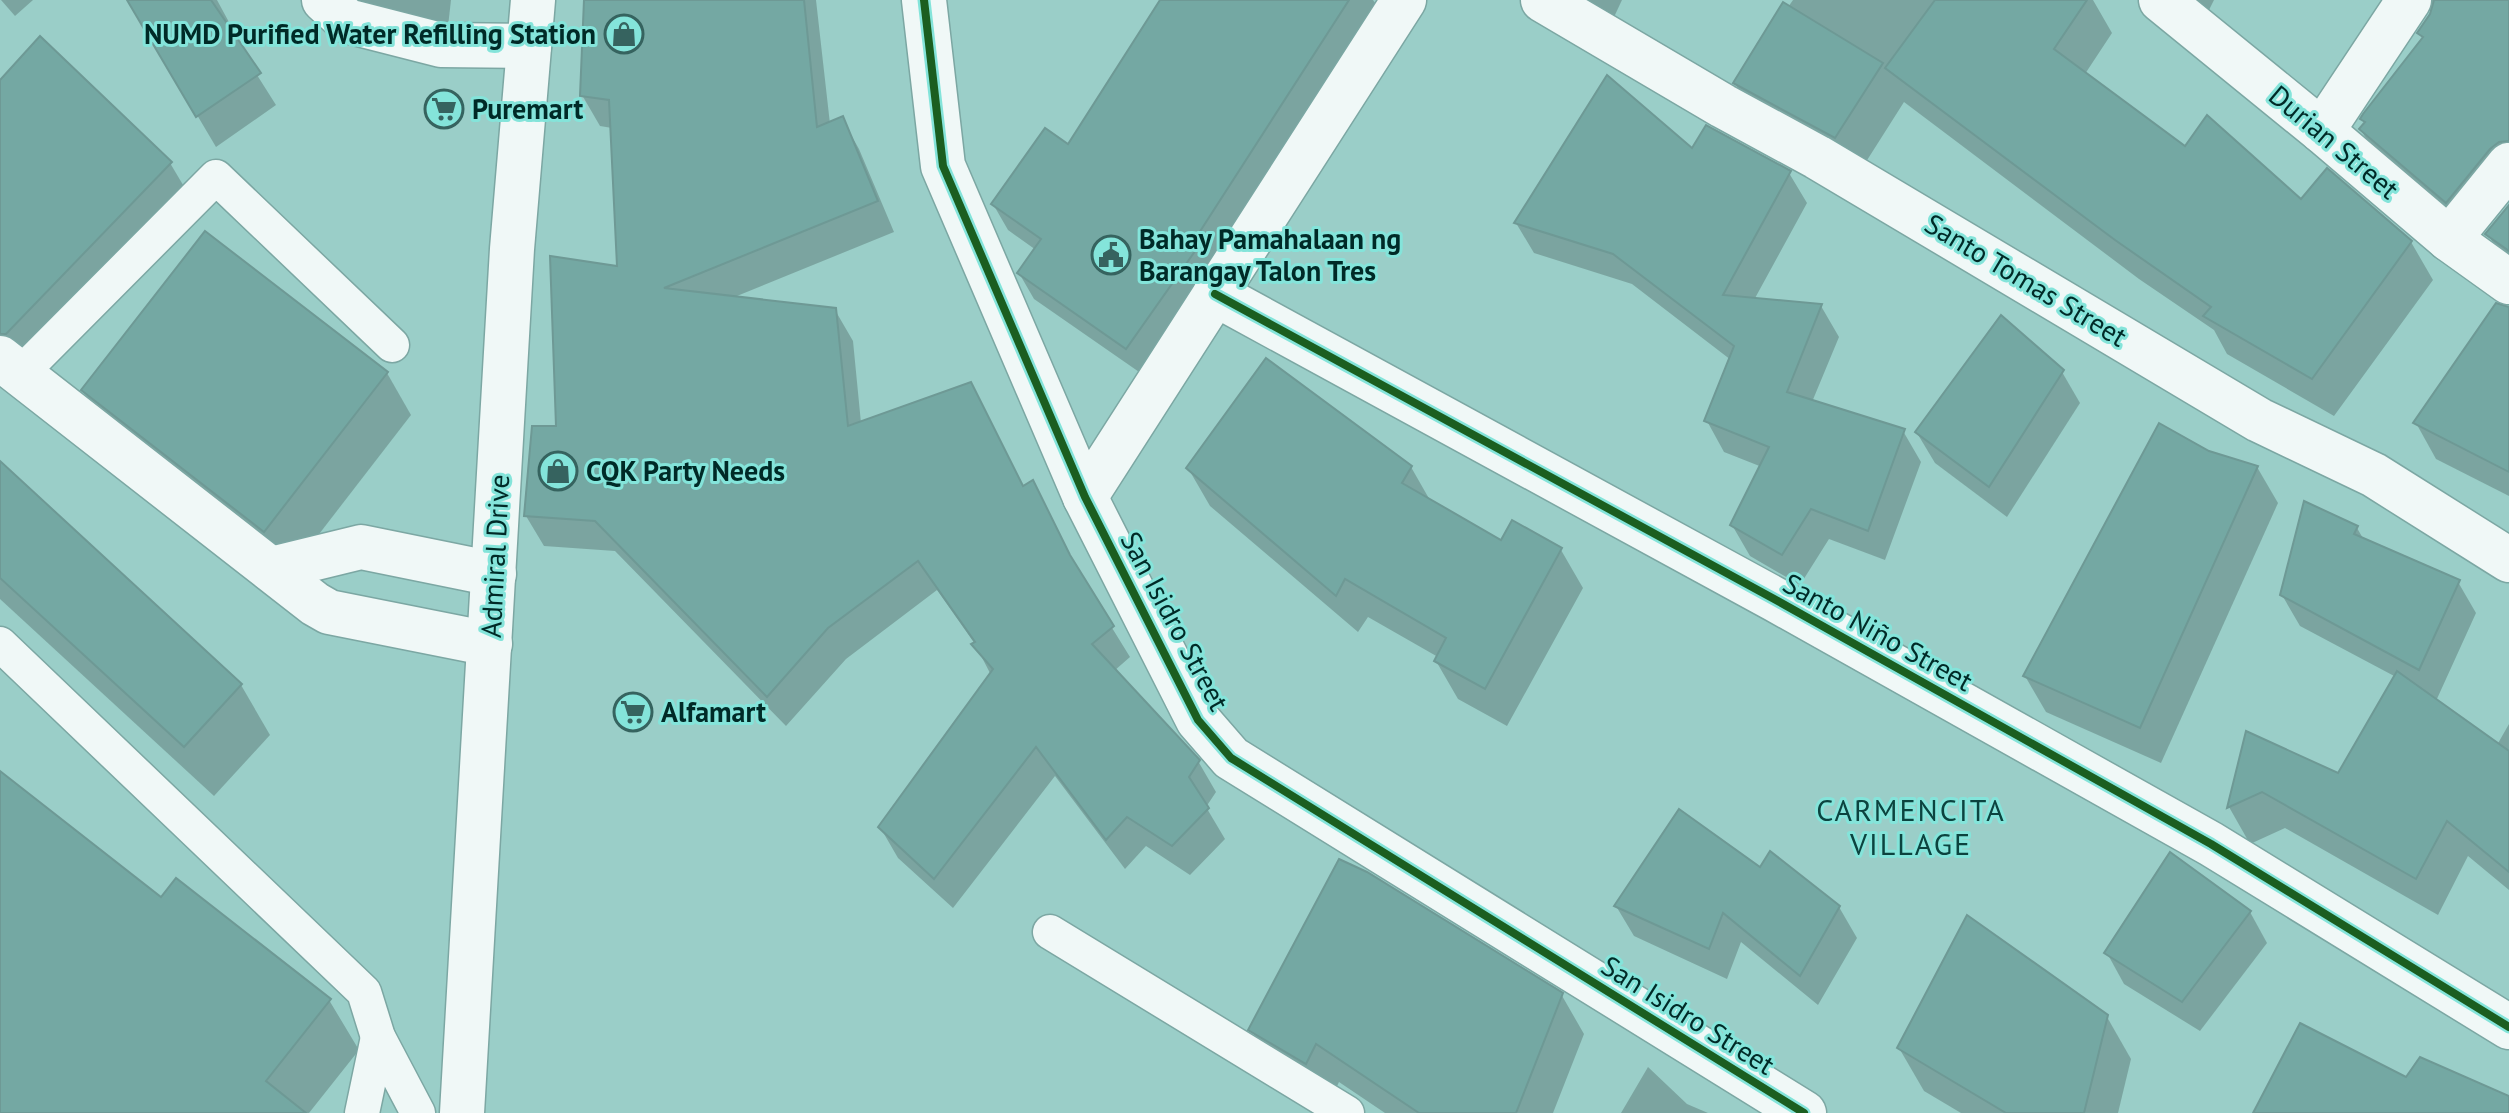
<svg xmlns="http://www.w3.org/2000/svg" width="2509" height="1113" viewBox="0 0 2509 1113" font-family="'PT Sans',sans-serif">
	<style>
		.shadow { fill: #0003 }
		.building { fill: #74a8a3; stroke: #6e9995; stroke-width: 2 }
		.lines { fill: none; stroke-linecap: round; stroke-linejoin: round }
		.service-casing { stroke: #7ca7a3; stroke-width: 37 }
		.minor-casing { stroke: #7ca7a3; stroke-width: 47 }
		.service { stroke: #f0f8f7; stroke-width: 34 }
		.minor { stroke: #f0f8f7; stroke-width: 44 }
		.cycleway-casing { stroke: #84e4da; stroke-width: 13 }
		.cycleway { stroke: #1b5e20; stroke-width: 8 }
		.labels { text-anchor: middle; stroke-width: 6; stroke-linejoin: round; paint-order: stroke }
		.poi-label { font-size: 28px; font-weight: bold; fill: #002a27; stroke: #84e4da; text-anchor: start }
		.street-label { font-size: 28px; fill: #002a27; stroke: #84e4da }
		.neighbourhood-label { font-size: 30px; letter-spacing: 2px; fill: #0c433f; stroke: #84e4da }
	</style>
	<rect width="100%" height="100%" fill="#9acec8"/>
	<g class="shadow">
		<path d="M1,0H33L15,16Z"/>
		<path d="M129,0H217L230,24L224,23L276,105L216,147Z"/>
		<path d="M343,0H451L445,53Z"/>
		<path d="M586,0H816L830,124L842,119L859,149L894,232L732,298L835,310L853,341L861,423L971,384L1024,488L1032,483L1080,576L1130,657L1114,671L1198,761L1216,792L1206,807L1225,839L1190,875L1146,846L1125,869L1055,776L953,908L898,858L880,827L991,675L975,644L937,590L846,659L786,726L615,551L544,546L526,516L619,268L612,128L600,126L582,95Z"/>
		<path d="M1163,0H1373L1377,6L1142,374L1034,299L1019,273L1036,250L1008,230L993,204L1069,147Z"/>
		<path d="M1582,0H1622L1614,17Z"/>
		<path d="M1793,0H2093L2112,33L2085,74L2185,149L2301,202L2411,242L2433,280L2334,416L2227,354L2214,330L2139,279L1904,102L1857,176L1757,121L1735,83Z"/>
		<path d="M2150,0H2214L2205,18Z"/>
		<path d="M2394,0H2509V186L2467,237L2382,165L2361,130L2366,124L2363,119L2423,40L2420,33L2433,10L2417,14Z"/>
		<path d="M0,83L170,163L195,205L37,369L0,334Z"/>
		<path d="M1693,151L1789,173L1807,203L1754,300L1821,306L1839,337L1812,402L1903,431L1921,462L1885,560L1829,539L1800,585L1750,556L1732,525L1762,467L1724,452L1707,421L1731,360L1632,284L1534,253L1516,223Z"/>
		<path d="M2509,208V271L2488,234Z"/>
		<path d="M2509,309V496L2436,459L2416,423Z"/>
		<path d="M2062,372L2080,403L2007,517L1935,463L1917,433Z"/>
		<path d="M387,373L411,415L289,573L108,432L83,390Z"/>
		<path d="M2208,453L2257,467L2278,503L2161,763L2046,712L2025,676Z"/>
		<path d="M0,464L241,685L270,735L214,796L0,599Z"/>
		<path d="M1411,467L1431,502L1502,543L1561,550L1583,588L1507,726L1458,699L1436,661L1438,657L1368,617L1358,632L1210,506L1188,468Z"/>
		<path d="M2357,528L2364,540L2458,582L2476,613L2436,701L2497,745L2509,724V890L2468,856L2438,915L2285,828L2250,844L2229,807L2248,734L2338,775L2396,677L2300,626L2282,595Z"/>
		<path d="M0,774L162,899L329,1000L359,1050L309,1113H0Z"/>
		<path d="M1761,870L1839,907L1857,938L1818,1005L1741,942L1727,979L1634,936L1616,906Z"/>
		<path d="M2250,912L2267,943L2200,1031L2124,984L2107,953Z"/>
		<path d="M1561,994L1584,1034L1553,1113H1385L1339,1082L1329,1103L1274,1069L1251,1029Z"/>
		<path d="M2107,1017L2131,1059L2118,1113H1961L1924,1091L1899,1048Z"/>
		<path d="M1648,1067L1687,1104L1708,1113H1621Z"/>
	</g>
	<g class="building">
		<path d="M127,0H211L261,73L196,117Z"/>
		<path d="M584,0H804L817,127L843,116L878,201L664,288L836,308L848,426L971,382L1023,486L1033,480L1070,555L1114,626L1092,644L1200,760L1189,777L1209,808L1172,846L1127,817L1106,840L1036,747L934,879L878,827L993,669L971,644L975,642L918,561L828,628L767,697L595,521L524,516L532,426H556L550,256L617,266L609,100L580,96Z"/>
		<path d="M1160,0H1349L1199,233L1205,237L1126,349L1017,273L1041,239L991,204L1045,128L1068,144Z"/>
		<path d="M1935,0H2087L2054,49L2185,146L2207,115L2301,199L2327,168L2412,241L2312,379L2203,316L2211,307L2115,240L1885,68Z"/>
		<path d="M2434,0H2509V141L2499,142L2490,149L2446,203L2359,129L2365,122L2360,119L2363,114L2423,37L2417,33L2430,14Z"/>
		<path d="M1783,2L1883,63L1835,138L1733,83Z"/>
		<path d="M40,36L172,162L6,334H0V80Z"/>
		<path d="M1607,75L1692,148L1706,125L1791,171L1723,295L1822,304L1787,392L1905,429L1868,531L1811,509L1782,555L1730,525L1769,447L1704,421L1734,346L1613,254L1514,223Z"/>
		<path d="M2509,205V251L2485,234Z"/>
		<path d="M205,231L388,372L264,532L81,390Z"/>
		<path d="M2496,303L2509,307V472L2413,423Z"/>
		<path d="M2001,315L2064,370L1989,487L1915,432Z"/>
		<path d="M1266,358L1412,466L1402,483L1501,540L1512,520L1562,548L1485,689L1434,661L1446,638L1345,579L1336,596L1186,468Z"/>
		<path d="M2159,423L2209,451L2258,466L2140,728L2023,676Z"/>
		<path d="M0,461L242,684L184,747L0,578Z"/>
		<path d="M2304,501L2358,526L2354,534L2460,580L2419,670L2280,595Z"/>
		<path d="M2397,671L2509,751V872L2447,821L2416,879L2262,792L2227,808L2246,731L2338,773Z"/>
		<path d="M0,771L161,897L176,878L331,999L266,1081L306,1113H0Z"/>
		<path d="M1679,809L1760,867L1770,851L1840,906L1800,976L1723,913L1709,949L1614,906Z"/>
		<path d="M2170,852L2251,911L2182,1002L2104,953Z"/>
		<path d="M1339,859L1367,872L1563,993L1516,1113H1419L1316,1044L1306,1064L1248,1030Z"/>
		<path d="M1967,915L2108,1015L2084,1113H2006L1897,1048Z"/>
		<path d="M2300,1023L2406,1077L2420,1057L2509,1096V1113H2253Z"/>
	</g>
	<g class="lines">
		<g class="service-casing">
			<g id="service">
				<path d="M20,374L216,177L392,345"/>
				<path d="M0,644L364,992L378,1037L418,1113"/>
				<path d="M1050,932L1347,1113"/>
				<path d="M362,1113L378,1037"/>
			</g>
		</g>
		<g class="minor-casing">
			<g id="minor">
				<path d="M324,0L347,21L441,45L529,46"/>
				<path d="M924,0L943,166L1085,497L1198,720L1231,758L1804,1113"/>
				<path d="M1543,0L1723,106L1817,157L2259,420L2374,475L2509,560"/>
				<path d="M2161,0L2322,131L2449,239L2509,282"/>
				<path d="M2322,131L2409,0"/>
				<path d="M2449,239L2509,165"/>
				<path d="M1215,294L1776,600L2211,844L2509,1027"/>
				<path d="M0,358L315,604L329,612L490,644"/>
				<path d="M1085,497L1404,0"/>
				<path d="M271,569L361,547L494,574"/>
				<path d="M462,1113L512,249L533,0"/>
			</g>
		</g>
		<use href="#service" class="service"/>
		<use href="#minor" class="minor"/>
		<g class="cycleway-casing">
			<g id="cycleway">
				<path d="M924,0L943,166L1085,497L1198,720L1231,758L1804,1113"/>
				<path d="M1215,294L1776,600L2211,844L2509,1027"/>
			</g>
		</g>
		<use href="#cycleway" class="cycleway"/>
	</g>
	<defs>
		<g id="shop-ring" transform="scale(2)"><circle r="9.5" fill="#84e4da" stroke="#36635f" stroke-width="1.5"/><path d="M-5-2.5h2.3a2.7 3.5 0 0 1 5.4 0H5L5.5 6h-11ZM-1.5-2.5h3a1.5 2.3 0 0 0-3 0Z" fill="#36635f"/></g>
		<g id="supermarket-ring" transform="scale(2)"><circle r="9.5" fill="#84e4da" stroke="#36635f" stroke-width="1.5"/><path d="M-6-5.5h2.5l.6 2H6L4.5 2H-2.5L-4.4-4H-6ZM-1.5 3.2a1.3 1.3 0 1 0 .1 0ZM3 3.2a1.3 1.3 0 1 0 .1 0Z" fill="#36635f"/></g>
		<g id="civic-ring" transform="scale(2)"><circle r="9.5" fill="#84e4da" stroke="#36635f" stroke-width="1.5"/><path d="M-.6-6.5H3V-4.5H.6V-3L4-1V1h2V6H-6V1h2V-1L-.6-3ZM-1.2 2.5V6h2.4V2.5Z" fill="#36635f"/></g>
	</defs>
	<g fill-rule="evenodd">
		<use href="#shop-ring" x="624" y="34"/>
		<use href="#supermarket-ring" x="444" y="109"/>
		<use href="#civic-ring" x="1111" y="255"/>
		<use href="#shop-ring" x="558" y="471"/>
		<use href="#supermarket-ring" x="633" y="712"/>
	</g>
	<g class="labels">
		<g class="poi-label">
			<text x="596" y="44" text-anchor="end">NUMD Purified Water Refilling Station</text>
			<text x="472" y="119">Puremart</text>
			<text x="1139" y="249">Bahay Pamahalaan ng<tspan x="1139" dy="32">Barangay Talon Tres</tspan></text>
			<text x="586" y="481">CQK Party Needs</text>
			<text x="661" y="722">Alfamart</text>
		</g>
		<g class="street-label">
			<text transform="translate(2334 142) rotate(40)" y="10">Durian Street</text>
			<text transform="translate(2026 280) rotate(31)" y="10">Santo Tomas Street</text>
			<text transform="translate(495 556) rotate(-87)" y="10">Admiral Drive</text>
			<text transform="translate(1175 621) rotate(62)" y="10">San Isidro Street</text>
			<text transform="translate(1878 632) rotate(29)" y="10">Santo Niño Street</text>
			<text transform="translate(1688 1015) rotate(32)" y="10">San Isidro Street</text>
		</g>
		<g class="neighbourhood-label">
			<text x="1911" y="821">CARMENCITA<tspan x="1911" dy="34">VILLAGE</tspan></text>
		</g>
	</g>
</svg>
